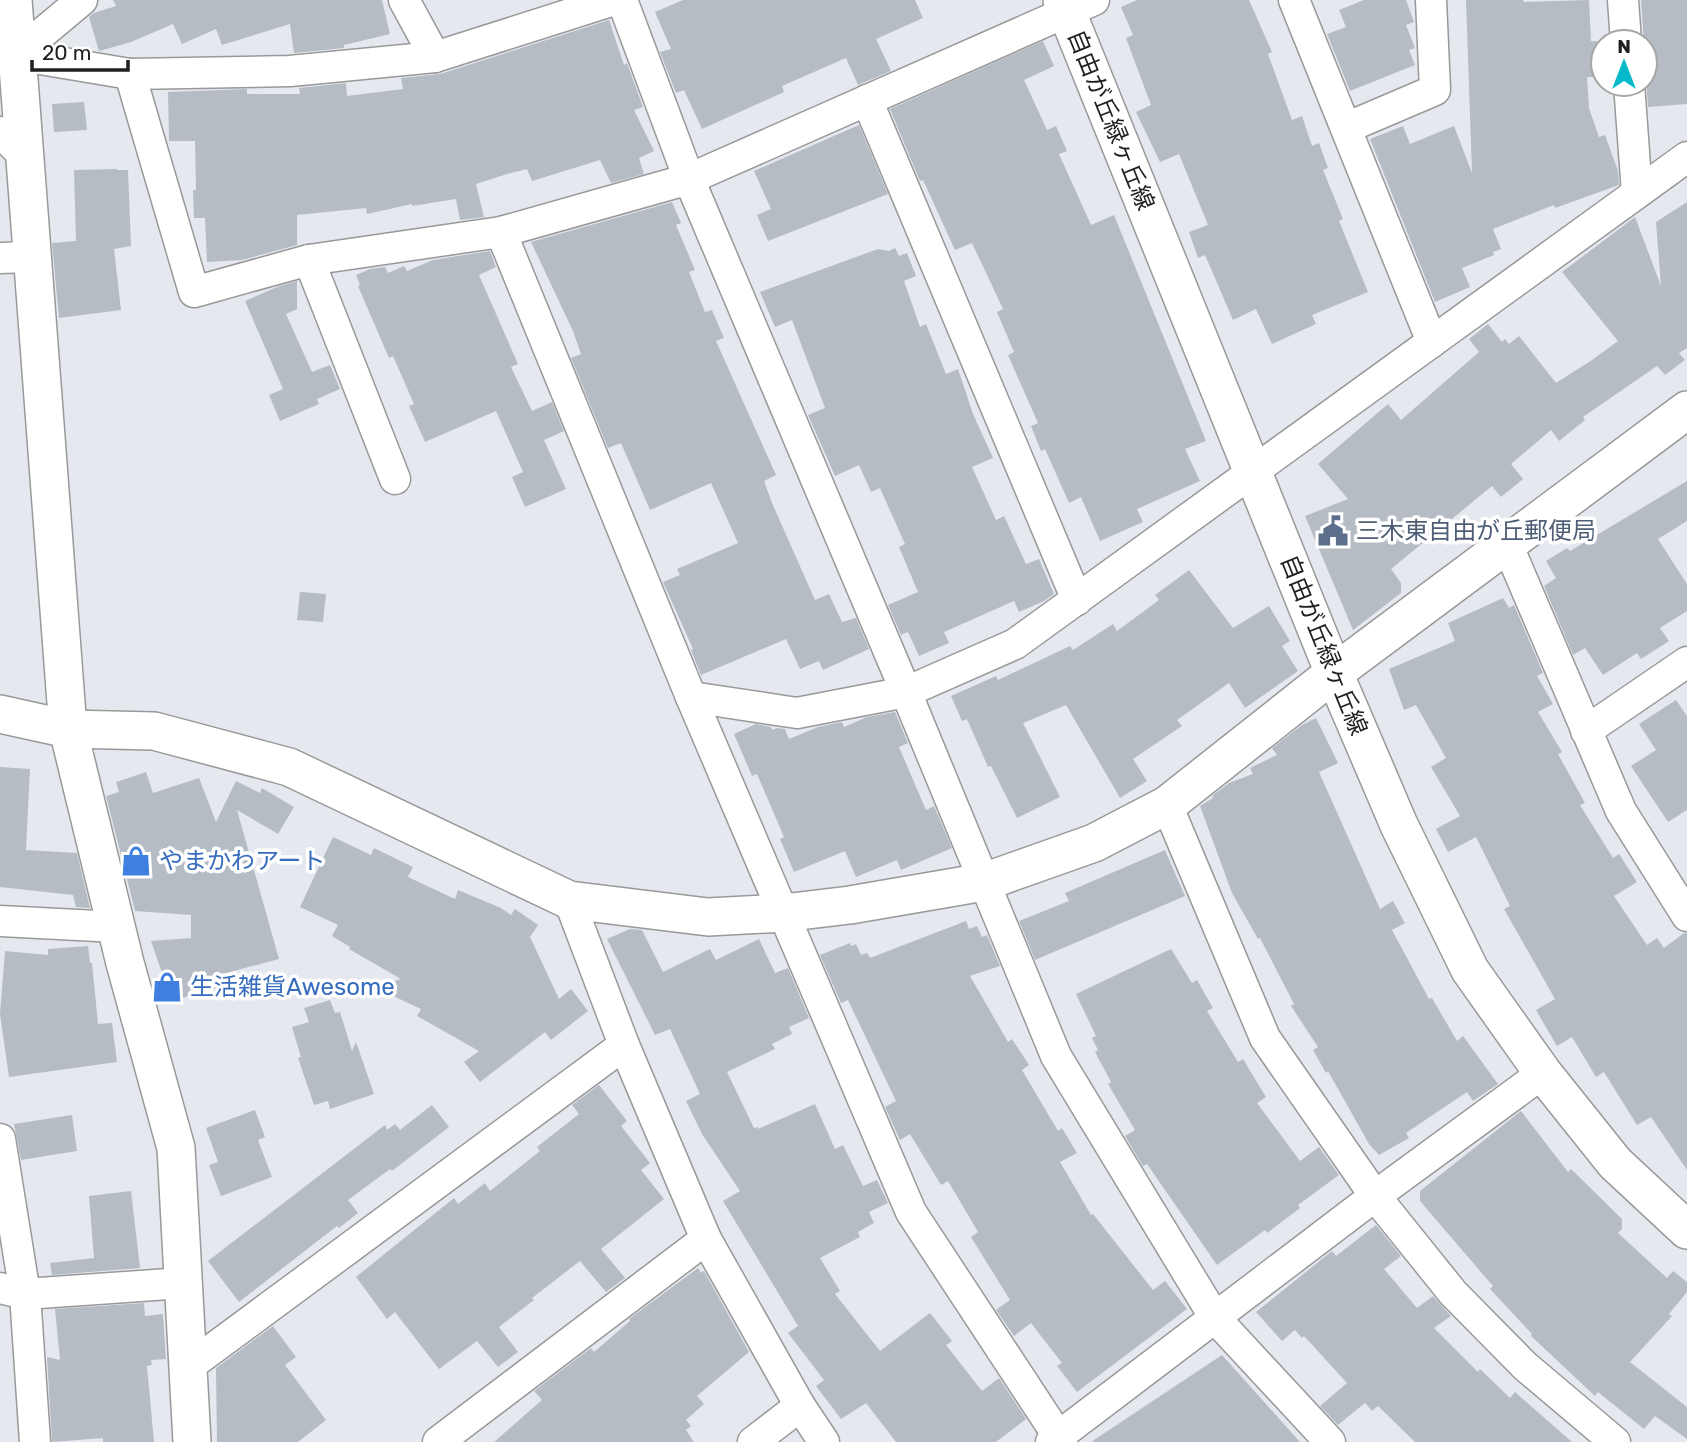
<svg xmlns="http://www.w3.org/2000/svg" width="1687" height="1442" viewBox="0 0 1687 1442" font-family="Rubik,'Noto Sans JP',sans-serif">
	<style>
		.building { fill: #b5bcc4 }
		.lines { fill: none; stroke-linecap: round; stroke-linejoin: round }
		.minor-casing { stroke: #999; stroke-width: 33 }
		.tertiary-casing { stroke: #999; stroke-width: 40 }
		.minor { stroke: #fff; stroke-width: 30 }
		.tertiary { stroke: #fff; stroke-width: 37 }
		.labels { text-anchor: middle; stroke-width: 7; stroke-linejoin: round; paint-order: stroke }
		.street-label { font-size: 24px; fill: #1f1f1f; stroke: #fff }
		.service-label { font-size: 24px; fill: #4e5e75; stroke: #fff; text-anchor: start }
		.shop-label { font-size: 24px; fill: #366cbe; stroke: #fff; text-anchor: start }
	</style>
	<rect width="100%" height="100%" fill="#e6e8f0"/>
	<g class="building">
		<path d="M113,0H382L390,34L344,45V48L294,53L290,24L222,45L216,29L182,44L173,24L131,42L99,51L89,17L94,13L116,6Z"/>
		<path d="M683,0H915L923,18L876,39L891,71L858,85L846,58L782,86L784,92L702,129L684,90L676,93L660,52L671,49L655,12Z"/>
		<path d="M1137,0H1249L1272,52L1268,54L1292,120L1302,116L1312,146L1319,143L1328,168L1323,170L1343,219L1339,221L1368,292L1312,315L1316,324L1272,344L1256,309L1233,320L1205,255L1198,258L1189,232L1208,225L1179,154L1160,162L1136,112L1151,105L1126,38L1133,35L1121,7Z"/>
		<path d="M1364,0H1406L1414,22L1406,25L1415,48L1409,50L1415,65L1350,91L1327,34L1346,27L1339,10Z"/>
		<path d="M1466,0H1523L1524,2L1589,0L1591,41L1608,42H1603V77H1587L1589,108L1599,137L1605,135L1618,171L1619,185L1555,208L1554,205L1493,229L1501,249L1493,252L1494,255L1462,268L1470,287L1435,302L1370,139L1403,126L1410,144L1454,126L1472,173Z"/>
		<path d="M1641,0H1687V104L1648,107Z"/>
		<path d="M609,20L624,65L627,63L643,107L634,110L654,151L639,158L644,174L611,183L600,160L532,181L527,169L507,174L476,184L484,217L460,220L456,199L412,206V204L367,214L366,208L297,215V245L242,260L207,262L205,218H194L193,190H196L195,141H169L168,92L247,89V94H300L299,88L346,83L347,96L403,89L401,78L440,74Z"/>
		<path d="M1043,41L1054,66L1024,80L1047,130L1056,126L1067,151L1059,154L1091,225L1114,215L1206,441L1185,449L1200,481L1137,509L1143,522L1100,541L1081,497L1069,503L1045,449L1041,451L1031,426L1038,423L1008,355L1014,352L997,312L1003,309L972,243L955,250L923,180L920,181L890,109Z"/>
		<path d="M84,102L87,130L54,132L52,104Z"/>
		<path d="M859,125L888,194L768,241L757,215L771,209L754,171Z"/>
		<path d="M117,169V170H128L131,246L114,249L121,310L59,318L52,243L76,241L74,170Z"/>
		<path d="M672,202L681,223L676,225L695,270L689,272L705,312L712,310L724,338L716,341L776,475L764,481L772,503L815,600L829,594L842,622L856,618L869,649L823,670L819,661L800,669L786,639L701,675L691,650L693,649L663,582L680,575L677,569L738,543L711,483L650,510L621,443L608,448L571,358L581,354L573,331L531,242Z"/>
		<path d="M1687,202V348L1679,353L1685,360L1665,375L1657,366L1583,417L1585,420L1559,441L1551,430L1511,464L1523,479L1501,497L1492,486L1391,569L1401,583V593L1353,630L1305,516L1348,499L1318,464L1388,404L1401,420L1479,352L1469,339L1488,324L1502,342L1505,339L1509,344L1519,336L1556,383L1592,360L1618,341L1562,272L1635,217L1661,286L1656,222Z"/>
		<path d="M895,248L899,256L907,253L916,276L904,281L920,327L926,324L946,374L958,369L973,414L993,458L972,467L996,520L1004,516L1026,564L1039,559L1054,594L1044,601L1019,612L1014,601L944,632L949,643L919,656L908,632L901,635L888,605L918,592L899,547L905,544L880,488L871,492L859,465L835,476L808,415L825,408L792,320L775,327L760,292L878,249L889,251Z"/>
		<path d="M490,251L496,267L479,275L518,364L511,367L532,411L552,402L564,431L544,440L566,489L525,507L512,477L523,472L496,411L425,442L409,406L414,404L393,356L389,358L358,286L360,285L356,275L370,269L385,267L388,273L404,266L407,271L433,260Z"/>
		<path d="M297,281V309L286,314L312,372L330,365L340,389L317,399L319,404L280,421L269,395L283,389L245,301L277,287Z"/>
		<path d="M1687,481V521L1658,539L1687,584V611L1660,628L1669,641L1641,659L1637,653L1603,675L1585,648L1573,655L1544,586L1556,578L1546,561L1567,548L1570,551Z"/>
		<path d="M1189,570L1233,628L1269,606L1290,641L1282,646L1298,671L1245,708L1229,683L1177,720L1182,726L1133,759L1147,781L1120,798L1066,705L1023,723L1060,797L1017,818L991,766L988,767L967,719L962,721L951,696L996,676L998,680L1070,646L1073,650L1113,624L1117,631L1159,600L1155,595Z"/>
		<path d="M300,592L326,594L323,622L297,620Z"/>
		<path d="M1503,598L1509,608L1514,605L1543,673L1537,676L1553,704L1538,712L1562,752L1558,754L1585,803L1580,805L1613,858L1619,854L1637,882L1614,896L1647,945L1657,938L1664,948L1684,933H1687V1170L1651,1117L1637,1125L1604,1072L1596,1077L1572,1037L1557,1046L1536,1010L1555,999L1504,909L1510,906L1477,839L1476,837L1448,852L1436,829L1460,816L1431,767L1446,758L1416,705L1404,710L1389,669L1455,641L1448,623Z"/>
		<path d="M1676,700L1687,716V810L1668,822L1631,766L1656,750L1639,724Z"/>
		<path d="M895,712L908,743L899,747L926,810L934,806L952,848L901,870L897,860L856,877L845,851L794,872L780,839L784,837L757,774L752,776L734,734L756,724L771,727L772,730L777,728L785,729L789,739L818,727L842,722L844,727L867,717Z"/>
		<path d="M1316,718L1338,763L1319,772L1380,909L1393,901L1405,923L1392,930L1429,999L1432,998L1457,1041L1463,1036L1498,1084L1473,1101L1467,1092L1406,1133L1409,1138L1379,1155L1369,1144L1328,1071L1326,1073L1313,1050L1318,1047L1291,1006L1294,1004L1260,938L1258,939L1232,893L1200,806L1213,798L1212,796L1229,783L1253,774L1250,768L1277,755L1272,748L1302,725Z"/>
		<path d="M0,767L30,769L26,850L77,853L90,908L76,907L73,895L0,887Z"/>
		<path d="M146,772L153,793L199,778L216,822L236,781L260,793L262,788L294,807L278,834L237,810L279,959L215,976L220,990L192,999V995L176,1000L175,998L171,999L151,941L191,938V915L135,911L106,796L119,792L116,782Z"/>
		<path d="M333,837L371,855L374,848L413,867L408,877L455,899L458,890L501,908L511,915L515,909L538,925L530,937L559,999L571,989L588,1011L551,1040L545,1032L480,1082L464,1062L479,1051L417,1016L421,1009L374,987L401,979L349,949L350,947L332,936L338,925L300,907Z"/>
		<path d="M1165,850L1185,896L1035,960L1019,921L1069,901L1065,893Z"/>
		<path d="M966,921L969,929L977,926L982,937L987,935L1000,966L970,976L1008,1042L1012,1039L1029,1065L1022,1070L1058,1131L1062,1128L1077,1153L1060,1162L1091,1215L1093,1214L1153,1290L1165,1281L1187,1309L1077,1392L1057,1366L1062,1363L1031,1323L1014,1336L996,1310L1010,1300L971,1237L978,1232L948,1181L941,1185L910,1134L900,1140L885,1107L896,1101L848,1000L841,1003L820,955L850,943L851,946L856,944L861,955L867,953L870,958Z"/>
		<path d="M630,929L642,930L663,972L710,949L716,960L759,939L775,973L788,968L809,1018L789,1027L792,1034L772,1044L775,1049L727,1072L754,1128L758,1127V1129L815,1104L835,1149L843,1145L863,1186L877,1180L888,1203L869,1212L874,1223L858,1232L860,1237L820,1258L840,1291L835,1294L880,1351L930,1313L952,1341L946,1345L982,1391L999,1378L1026,1419L996,1442H896L866,1403L841,1419L816,1386L824,1380L788,1333L798,1326L723,1201L740,1191L702,1134L686,1101L700,1094L670,1029L655,1035L607,939Z"/>
		<path d="M88,946L90,963H92L98,1024L112,1023L117,1062L9,1077L0,1014L5,951L48,955V949Z"/>
		<path d="M1171,949L1192,983L1197,980L1213,1008L1207,1011L1238,1062L1243,1059L1266,1097L1257,1103L1300,1161L1319,1147L1339,1175L1298,1205L1300,1208L1267,1233L1265,1230L1217,1265L1147,1164L1143,1166L1125,1136L1135,1130L1108,1084L1111,1082L1095,1052L1098,1050L1092,1038L1096,1036L1076,994Z"/>
		<path d="M330,1000L335,1013L340,1012L352,1051L356,1042L374,1094L330,1109L328,1101L314,1105L298,1058L301,1057L292,1027L309,1022L304,1008Z"/>
		<path d="M599,1085L627,1121L621,1126L650,1163L641,1170L664,1199L601,1249L625,1278L606,1292L580,1261L532,1298L534,1300L499,1327L518,1352L498,1367L477,1341L439,1369L395,1312L387,1319L356,1277L454,1198L458,1204L485,1183L490,1191L540,1151L537,1147L579,1114L572,1105Z"/>
		<path d="M432,1105L449,1127L392,1171L390,1169L348,1200L358,1213L339,1228L337,1226L239,1302L208,1261L385,1125L387,1130L395,1124L400,1130Z"/>
		<path d="M255,1110L265,1137L258,1140L272,1177L221,1196L209,1165L218,1162L206,1128Z"/>
		<path d="M1521,1111L1568,1172L1571,1169L1622,1219V1229L1618,1233L1667,1278L1673,1271L1687,1282V1292L1669,1314L1672,1316L1630,1362L1687,1407V1439L1655,1416L1644,1429L1598,1392L1595,1396L1531,1336L1532,1334L1490,1289L1493,1286L1420,1201V1191Z"/>
		<path d="M72,1115L77,1151L21,1160L14,1124Z"/>
		<path d="M131,1191L140,1268L52,1275L50,1263L94,1258L89,1196Z"/>
		<path d="M1376,1225L1401,1256L1384,1269L1417,1308L1433,1296L1451,1316L1434,1328L1478,1372L1480,1369L1510,1398L1515,1392L1572,1442H1415L1378,1406L1372,1411L1365,1403L1338,1425L1320,1406L1347,1383L1304,1336L1302,1338L1295,1330L1282,1341L1256,1312L1332,1251L1336,1256Z"/>
		<path d="M698,1268L701,1273L704,1271L749,1352L697,1396L704,1404L686,1420L691,1426L686,1430L694,1442H494L542,1400L534,1391L591,1348L594,1352L630,1321L629,1319Z"/>
		<path d="M144,1303L145,1316L163,1314L166,1359L151,1360L152,1365L147,1366L154,1442H103V1438L52,1442L47,1357L60,1360L55,1309Z"/>
		<path d="M273,1326L296,1357L285,1365L326,1420L298,1442H217L216,1368Z"/>
		<path d="M1222,1355L1300,1442H1091Z"/>
	</g>
	<g class="lines">
		<g class="minor-casing">
			<g id="minor">
				<path d="M82,0L16,55L130,74L290,71L435,57L614,0"/>
				<path d="M404,0L435,57"/>
				<path d="M622,0L689,179L906,692L1056,1056L1215,1318L1330,1442"/>
				<path d="M1294,0L1432,342"/>
				<path d="M1623,0L1626,42"/>
				<path d="M130,74L194,292L309,260L501,232L689,179L1094,0"/>
				<path d="M1629,84L1637,193"/>
				<path d="M867,100L1077,600"/>
				<path d="M1346,128L1435,90L1431,0"/>
				<path d="M0,132L24,156"/>
				<path d="M501,232L691,697L911,1212L1062,1442"/>
				<path d="M0,258L31,257"/>
				<path d="M309,260L395,479"/>
				<path d="M1507,544L1621,811L1687,916"/>
				<path d="M691,697L797,713L906,692L1015,644L1687,157"/>
				<path d="M1586,731L1687,662"/>
				<path d="M1167,805L1265,1038L1375,1196L1453,1293L1525,1366L1615,1442"/>
				<path d="M569,900L624,1045L706,1239L800,1406L824,1442"/>
				<path d="M0,921L117,927"/>
				<path d="M0,1139L25,1294L35,1442"/>
				<path d="M0,1288L25,1294L183,1283"/>
				<path d="M188,1367L624,1045"/>
				<path d="M438,1442L706,1239"/>
				<path d="M753,1442L800,1406"/>
				<path d="M1051,1442L1375,1196L1543,1073"/>
			</g>
		</g>
		<g class="tertiary-casing">
			<g id="tertiary">
				<path d="M13,0L68,729L125,963L176,1148L192,1442"/>
				<path d="M1062,0L1334,673L1399,825L1470,970L1543,1073L1615,1163L1687,1230"/>
				<path d="M0,714L68,729L154,731L289,767L569,900L708,917L783,913L850,905L984,882L1094,843L1167,805L1334,673L1687,410"/>
			</g>
		</g>
		<use href="#minor" class="minor"/>
		<use href="#tertiary" class="tertiary"/>
	</g>
	<defs>
		<g id="civic-bare" transform="scale(2.415)"><path d="M-.6-6.5H3V-4.5H.6V-3L4-1V1h2V6H-6V1h2V-1L-.6-3ZM-1.2 2.5V6h2.4V2.5Z" fill="#5c6f8a" stroke="#fff" stroke-width="2.5" paint-order="stroke"/></g>
		<g id="shop-bare" transform="scale(2.415)"><path d="M-5-2.5h2.3a2.7 3.5 0 0 1 5.4 0H5L5.5 6h-11ZM-1.5-2.5h3a1.5 2.3 0 0 0-3 0Z" fill="#3f7fe0" stroke="#fff" stroke-width="2.5" paint-order="stroke"/></g>
	</defs>
	<g fill-rule="evenodd">
		<use href="#civic-bare" x="1333" y="531"/>
		<use href="#shop-bare" x="136" y="861"/>
		<use href="#shop-bare" x="167" y="987"/>
	</g>
	<g class="labels">
		<g class="street-label">
			<text transform="translate(1111 120) rotate(68)" y="8">自由が丘緑ヶ丘線</text>
			<text transform="translate(1324 645) rotate(68)" y="8">自由が丘緑ヶ丘線</text>
		</g>
		<g class="service-label">
			<text x="1356" y="539">三木東自由が丘郵便局</text>
		</g>
		<g class="shop-label">
			<text x="159" y="869">やまかわアート</text>
			<text x="190" y="995">生活雑貨Awesome</text>
		</g>
	</g>
	<g transform="translate(1624 63)"><circle r="33" fill="#ffffff" stroke="#a5a5a5" stroke-width="2"/>
	<path d="M0-5L12 26L0 18L-12 26Z" fill="#05bac9"/>
	<text y="-10" font-size="19" font-weight="bold" text-anchor="middle" fill="#1f1f1f">N</text>
	</g>
	<path d="M32 60v10h96v-10" fill="none" stroke="#1f1f1f" stroke-width="3.5"/>
	<text x="42" y="60" font-size="21" fill="#1f1f1f" stroke="#ffffff" stroke-width="5" paint-order="stroke">20 m</text>
</svg>
